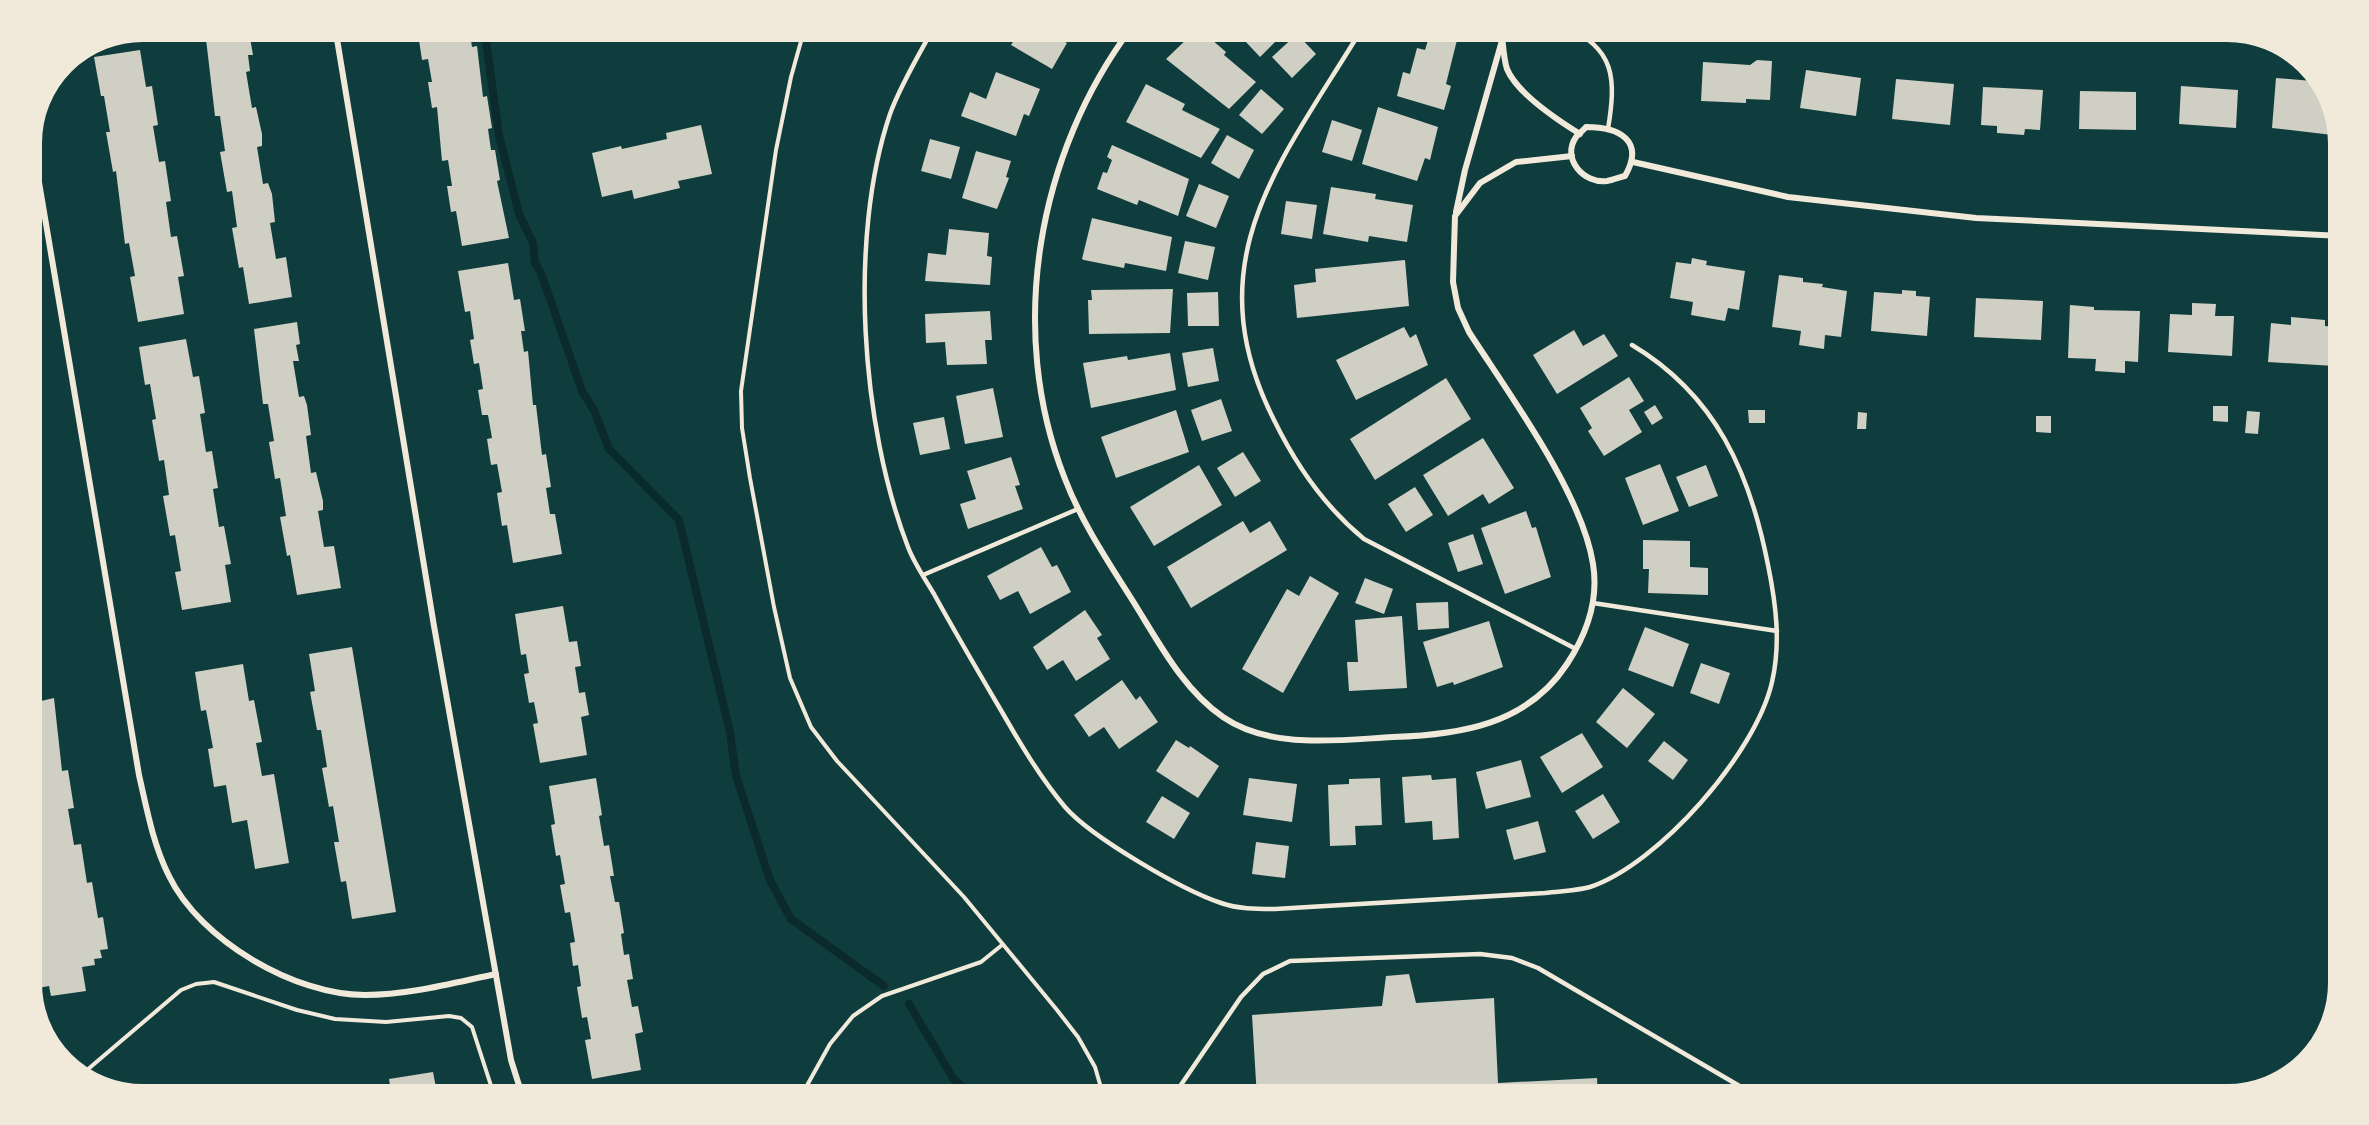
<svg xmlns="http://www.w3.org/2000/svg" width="2369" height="1125" viewBox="0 0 2369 1125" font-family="Jost,sans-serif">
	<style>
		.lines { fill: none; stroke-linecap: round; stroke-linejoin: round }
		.stream { stroke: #0a2a2b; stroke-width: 8 }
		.building { fill: #cfcfc3 }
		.path { stroke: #f1e9da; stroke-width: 4 }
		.service { stroke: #f1e9da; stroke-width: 4.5 }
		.minor { stroke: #f1e9da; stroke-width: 6 }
		.rim { fill: none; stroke: #f1e9da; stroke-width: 8 }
	</style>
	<rect width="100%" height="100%" fill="#0f3d3e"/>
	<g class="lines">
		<g class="stream">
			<path d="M484,27L499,135L519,214L533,243L535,263L541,273L582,391L594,410L609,449L679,520L730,732L736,776L770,880L791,919L884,986"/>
			<path d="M909,1004L953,1078L974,1098"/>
		</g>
	</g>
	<g class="building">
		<path d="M417,27H469L472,47L477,46L483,97L487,96L492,128L488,129L491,150H495L500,180L497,181L509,238L462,246L456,211L451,212L447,186H452L448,160L442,161L437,107L432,108L428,82H432L428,59L422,60Z"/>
		<path d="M1022,27H1069L1061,40L1067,43L1052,69L1011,45Z"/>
		<path d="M1192,27H1197L1226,52L1224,55L1256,82L1229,109L1166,59L1188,38L1185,35Z"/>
		<path d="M1232,27H1285L1278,34L1281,36L1260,57Z"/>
		<path d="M1432,27L1459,32L1446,84L1451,86L1444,110L1397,96L1403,72L1410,74L1417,48L1425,50Z"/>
		<path d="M249,32L253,55H248L250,71L246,72L252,108L256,107L262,134V146L257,147L263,184L268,183L272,194L275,222L270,223L276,259L286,257L292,297L249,304L243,267L239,268L232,228L237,227L232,191L227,192L220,152L225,151L220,116H215L206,39Z"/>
		<path d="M1297,34L1316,54L1292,78L1272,57Z"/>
		<path d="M140,50L146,87L152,86L158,125L153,126L159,162L165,161L171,201L166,202L171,237L177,236L184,276L178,277L184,314L138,322L130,277L135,276L129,243L125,244L116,171L113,172L106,132H110L104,96H101L94,57Z"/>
		<path d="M1757,60L1772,61L1770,100L1746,99V103L1701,101L1703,62L1750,65Z"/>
		<path d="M1806,70L1861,78L1856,116L1800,108Z"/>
		<path d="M996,72L1040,89L1029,116L1024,114L1016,136L961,116L970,92L986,99Z"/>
		<path d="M2276,78L2324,82L2341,136L2272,128Z"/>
		<path d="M1896,79L1954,84L1950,125L1892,119Z"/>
		<path d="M1146,84L1185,104L1182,110L1220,129L1201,158L1126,122Z"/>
		<path d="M2181,86L2238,90L2236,128L2179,124Z"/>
		<path d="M1983,87L2043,90L2040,130L2025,129L2024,135L1997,133V126L1981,125Z"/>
		<path d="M1261,89L1284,109L1262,134L1239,115Z"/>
		<path d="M2080,91L2136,92V130L2079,129Z"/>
		<path d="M1378,107L1438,127L1430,160L1425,158L1417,181L1362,164Z"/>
		<path d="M1332,120L1362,130L1352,161L1322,152Z"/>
		<path d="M701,125L712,174L678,181L680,188L634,199L632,190L602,197L592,153L621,146L622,149L667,139L666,133Z"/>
		<path d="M1227,135L1254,150L1239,179L1211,163Z"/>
		<path d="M930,139L960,147L951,179L921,171Z"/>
		<path d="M1112,145L1189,179L1178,216L1139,200L1137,205L1097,189L1103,172L1107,173L1112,160L1107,157Z"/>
		<path d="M976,151L1011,161L1006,177L1009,178L997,209L962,198Z"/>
		<path d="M1199,184L1229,196L1216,228L1186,216Z"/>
		<path d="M1331,187L1376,194L1375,199L1413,205L1407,242L1369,236L1368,242L1323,234Z"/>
		<path d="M1286,201L1317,205L1312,239L1281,234Z"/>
		<path d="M1092,218L1172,237L1166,271L1125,263L1124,268L1084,260L1082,259Z"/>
		<path d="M949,229L989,233L987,256L992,257L990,285L925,281L928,253L946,255Z"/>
		<path d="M1185,241L1215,247L1208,280L1178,273Z"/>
		<path d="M1692,258L1707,261L1706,265L1745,271L1739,310L1728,308L1725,321L1691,315L1693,302L1670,298L1676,262L1691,264Z"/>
		<path d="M1405,260L1409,306L1297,318L1294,285L1316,282L1315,269Z"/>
		<path d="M508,263L514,300L520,299L525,331H521L524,352L528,351L533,405H536L542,455L546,454L551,487L546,488L550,514H555L562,554L513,563L507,525L502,526L497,493L502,492L497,464L491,465L487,439L492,438L488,415H482L478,390L483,389L479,363L474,364L470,340L474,339L470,311L465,312L458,271Z"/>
		<path d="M1779,275L1803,278V282L1823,284L1822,287L1847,291L1841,337L1825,335L1824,349L1799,345L1801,331L1772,327Z"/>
		<path d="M1173,289L1170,333L1089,334L1088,300H1092L1091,290Z"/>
		<path d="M1902,290L1916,291V296L1930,297L1927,336L1871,331L1874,292L1902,294Z"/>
		<path d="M1218,292L1219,326H1188L1187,293Z"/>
		<path d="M1976,298L2043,301L2041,340L1974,337Z"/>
		<path d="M2192,303L2216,304L2215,316H2234L2232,356L2168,352L2170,314L2192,315Z"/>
		<path d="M2070,305L2094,307V310L2140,311L2138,362L2125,361V373L2095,371L2096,359L2068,358Z"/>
		<path d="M990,311L992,340H985L987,364L947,365L945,342L926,343L925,314Z"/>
		<path d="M2291,317L2325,320V326L2336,327L2334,366L2268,362L2271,323L2291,325Z"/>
		<path d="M297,322L300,344L296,345L299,361H293L299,397L304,396L307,405L311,435L306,436L311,473L316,472L323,501V510L318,511L324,547L334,546L341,588L297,595L290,555L287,556L280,517L286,516L280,478L275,479L269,442L274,441L268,404H263L254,329Z"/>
		<path d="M1404,327L1410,338L1416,334L1428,365L1356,400L1336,360Z"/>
		<path d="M1574,330L1583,346L1604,334L1618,356L1557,394L1533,355Z"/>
		<path d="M186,339L193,377L199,376L205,413L200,414L206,452L212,451L218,488L213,489L219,527L224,526L231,564L225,565L231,602L182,610L175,572L181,571L175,535L170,536L163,496L169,495L164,460L159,461L152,420L156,419L150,384L145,385L139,347Z"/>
		<path d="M1213,348L1219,381L1188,387L1182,353Z"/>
		<path d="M1170,353L1176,390L1091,408L1083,363L1127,356L1128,360Z"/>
		<path d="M1629,377L1644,401L1629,410L1642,432L1604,456L1588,431L1592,428L1580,408Z"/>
		<path d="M1446,378L1471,419L1375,480L1350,439Z"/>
		<path d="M993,388L1003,437L965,444L956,396Z"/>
		<path d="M1221,399L1232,431L1202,441L1191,410Z"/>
		<path d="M1655,405L1663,418L1652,425L1644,412Z"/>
		<path d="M2213,406H2228V422L2213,421Z"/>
		<path d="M1176,410L1189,452L1116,478L1101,437Z"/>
		<path d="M1748,410H1765V423H1749Z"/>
		<path d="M2247,411L2260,412L2258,434L2245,433Z"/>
		<path d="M1858,412L1867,413L1866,429H1857Z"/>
		<path d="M2036,416H2051V433L2036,432Z"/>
		<path d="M944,417L950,449L920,455L913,423Z"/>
		<path d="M1483,438L1514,488L1489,504L1483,494L1448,516L1423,475Z"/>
		<path d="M1243,452L1261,481L1235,497L1217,468Z"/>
		<path d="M1011,457L1020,485L1015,486L1023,509L968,529L960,504L976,499L967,471Z"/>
		<path d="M1660,464L1679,511L1643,525L1625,478Z"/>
		<path d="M1199,465L1222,505L1154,546L1130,507Z"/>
		<path d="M1706,465L1718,496L1689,507L1676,477Z"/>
		<path d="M1415,487L1433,515L1406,532L1388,504Z"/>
		<path d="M1526,511L1532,528L1536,527L1551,577L1505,594L1481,528Z"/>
		<path d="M1243,521L1250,533L1270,521L1287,550L1191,608L1167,567Z"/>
		<path d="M1473,534L1483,564L1458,572L1448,543Z"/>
		<path d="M1643,540L1690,541V567L1708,568V595L1648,593L1649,569H1643Z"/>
		<path d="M1041,547L1052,567L1057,565L1071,592L1030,614L1018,591L1000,600L987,576Z"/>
		<path d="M27,552L42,635L37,636L40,654L27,656Z"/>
		<path d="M1310,576L1339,593L1283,693L1242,669L1287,589L1299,596Z"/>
		<path d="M1365,578L1393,589L1384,614L1355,603Z"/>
		<path d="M1448,602L1449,628L1418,630L1416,603Z"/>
		<path d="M563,606L569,642L577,641L581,666L575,667L579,693L585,692L589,715L581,717L587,755L540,763L533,724L538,723L534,702L529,703L524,674L529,673L526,654L521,655L515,614Z"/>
		<path d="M1085,610L1102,635L1097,638L1110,659L1076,681L1063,660L1047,670L1033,647Z"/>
		<path d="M1402,616L1407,688L1349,691L1347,662H1358L1355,620Z"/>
		<path d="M1489,621L1503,667L1454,685L1453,682L1437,687L1423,642Z"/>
		<path d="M1645,627L1689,644L1673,687L1628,670Z"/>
		<path d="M352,647L396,912L352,919L346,881L341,882L334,842H339L333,806L329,807L322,768L327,767L321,730H317L310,692L315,691L309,654Z"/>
		<path d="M1701,663L1730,673L1719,704L1690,693Z"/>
		<path d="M243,664L249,701L254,700L262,742L256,743L262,776L274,774L289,863L255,869L247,820L232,823L226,785L214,787L208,749L213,748L206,710L201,711L195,672Z"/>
		<path d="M37,679L41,701L54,698L62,771L68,770L74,808L68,809L74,845L81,844L87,883L92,882L98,918L103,917L108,949L100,950L102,958L94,959L95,965L82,967L86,991L51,996L49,986L27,990V681Z"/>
		<path d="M1122,680L1136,700L1140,696L1158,722L1119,749L1104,727L1089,737L1074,715Z"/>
		<path d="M1623,688L1655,714L1627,748L1596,722Z"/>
		<path d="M1582,733L1603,767L1562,793L1540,757Z"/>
		<path d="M1176,740L1189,748L1190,746L1219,766L1198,798L1156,771Z"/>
		<path d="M1664,741L1688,760L1673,780L1648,761Z"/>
		<path d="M1521,760L1531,797L1486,809L1476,772Z"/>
		<path d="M1431,775L1432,780L1456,778L1459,838L1433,840L1432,821L1405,823L1402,777Z"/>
		<path d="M596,778L602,815L599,816L604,846L609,845L614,876H610L615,902H619L624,933L621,934L624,955L629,954L633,979L627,980L632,1007L638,1006L643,1032L635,1034L641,1070L592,1079L585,1040L591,1039L587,1017L582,1018L577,987L581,986L578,965L573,966L570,943L575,942L570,912L565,913L560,885L565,884L560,855L556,856L551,825L555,824L549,786Z"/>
		<path d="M1249,778L1297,784L1292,822L1243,815Z"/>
		<path d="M1380,778L1382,825L1355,826L1356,845L1330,846L1328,785L1349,784V779Z"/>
		<path d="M1603,794L1620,822L1593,839L1575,811Z"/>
		<path d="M1162,796L1190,813L1174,839L1146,822Z"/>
		<path d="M1538,821L1546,852L1514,860L1506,830Z"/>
		<path d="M1256,842L1289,846L1285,878L1252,874Z"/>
		<path d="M1409,974L1416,1003L1494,998L1498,1083L1597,1078L1598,1098H1257L1252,1015L1382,1006L1386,976Z"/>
		<path d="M433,1072L438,1098H392L389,1079Z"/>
	</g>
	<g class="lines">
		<g class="path">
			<path d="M805,27L791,77L776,150L741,391L742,428L750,478L774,607L790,678L811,727L837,761L964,897L1057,1010L1078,1037L1095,1067L1104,1098"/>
			<path d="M80,1076L181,990L196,984L214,982L297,1010L335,1019L386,1022L449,1016L461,1018L472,1027L495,1098"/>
			<path d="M800,1098L830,1044L853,1016L882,996L981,962L1002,945"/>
		</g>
		<g class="service">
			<path d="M934,27C919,55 901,84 890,114C848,238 861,426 908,547C914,563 925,579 934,594C956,634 979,673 1002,712C1021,745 1040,777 1065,807C1091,837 1182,890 1221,903C1238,909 1256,909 1275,909L1545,893C1559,891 1576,891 1590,887C1659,864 1756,753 1772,682C1781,643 1776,604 1768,565C1750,473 1716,395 1632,345"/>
			<path d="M1363,27C1282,161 1193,259 1274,420C1296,465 1325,507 1364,539L1576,649"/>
			<path d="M1565,27C1616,48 1616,80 1608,129"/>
			<path d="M923,575L1078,509"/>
			<path d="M1593,603L1777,631"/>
			<path d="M1172,1098L1241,997L1263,974L1290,961L1480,954L1512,958L1538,968L1760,1098"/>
		</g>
		<g class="minor">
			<path d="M335,27L434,626L511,1060L523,1098"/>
			<path d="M1132,27C1037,153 1006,331 1065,479C1081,521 1107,560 1131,598C1157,639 1182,689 1223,717C1271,750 1339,740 1393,737C1459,735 1527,725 1567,664C1586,635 1599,600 1593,564C1582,493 1509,394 1469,332L1458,308L1453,282L1455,216L1480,183L1516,162L1572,156"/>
			<path d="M1501,27C1503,40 1503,57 1507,69C1517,93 1559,121 1580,134"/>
			<path d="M1586,127C1620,127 1645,141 1625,176C1620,177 1613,180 1607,181C1584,184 1561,159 1576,137C1578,134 1583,131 1586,127Z"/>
			<path d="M30,129L139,775C147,810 153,844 169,876C200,940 294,995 365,995C409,995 453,983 496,974"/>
			<path d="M1633,162L1788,197L1976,218L2342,236"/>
			<path d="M1456,212L1465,170L1503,37"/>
		</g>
	</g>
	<path d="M0 0H2369V1125H0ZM143 38H2227A105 105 0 0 1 2332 143V983A105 105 0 0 1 2227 1088H143A105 105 0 0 1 38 983V143A105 105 0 0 1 143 38Z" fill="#f1e9da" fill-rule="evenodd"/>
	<path class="rim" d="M143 38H2227A105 105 0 0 1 2332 143V983A105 105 0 0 1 2227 1088H143A105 105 0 0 1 38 983V143A105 105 0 0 1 143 38Z"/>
</svg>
